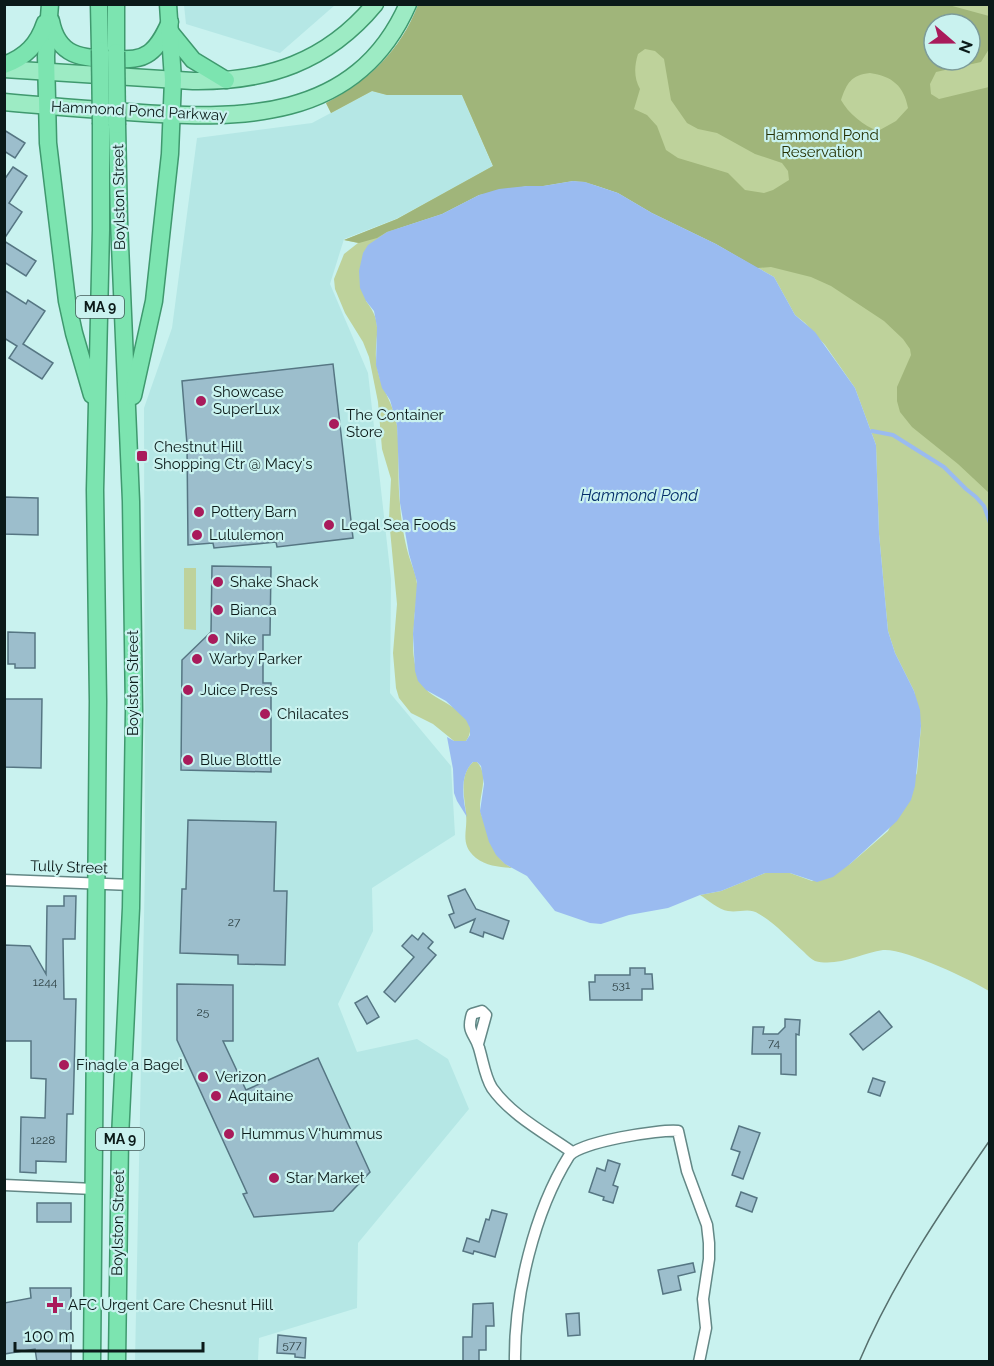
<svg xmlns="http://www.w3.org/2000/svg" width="994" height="1366" viewBox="0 0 994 1366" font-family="Raleway,sans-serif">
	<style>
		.built { fill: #b5e7e5 }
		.green { fill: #bed29b; fill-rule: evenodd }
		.forest { fill: #a0b57a; fill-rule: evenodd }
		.water { fill: #9abbf0 }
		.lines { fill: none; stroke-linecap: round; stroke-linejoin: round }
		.stream { stroke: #9abbf0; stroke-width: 4 }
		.building { fill: #9cbecc; stroke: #567683; stroke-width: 1.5 }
		.minor-casing { stroke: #638886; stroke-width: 13 }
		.primary-casing { stroke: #3f996e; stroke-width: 19 }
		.trunk-casing { stroke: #3f996e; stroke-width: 19 }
		.minor { stroke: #fff; stroke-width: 10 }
		.primary { stroke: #9debc4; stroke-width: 16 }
		.trunk { stroke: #7ce4b0; stroke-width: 16 }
		.tram { stroke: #566f6d; stroke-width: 1.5 }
		.trunk-bridge-casing { stroke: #3f996e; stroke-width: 19; stroke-linecap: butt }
		.trunk-bridge { stroke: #7ce4b0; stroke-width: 16 }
		.poi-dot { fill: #a91b5b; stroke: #c9f2ef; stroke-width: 2 }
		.labels { text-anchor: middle; stroke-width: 4.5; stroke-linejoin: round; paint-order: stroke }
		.number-label { font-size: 12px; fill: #2f4346 }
		.shield { fill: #c9f2ef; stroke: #445b59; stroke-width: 1.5 }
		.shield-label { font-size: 14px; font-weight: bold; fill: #0b1a19 }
		.street-label { font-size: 15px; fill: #0b1a19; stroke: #c9f2ef }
		.park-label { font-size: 15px; fill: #263205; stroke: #c9f2ef }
		.poi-label { font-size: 15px; fill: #0b1a19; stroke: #c9f2ef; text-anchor: start }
		.water-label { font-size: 16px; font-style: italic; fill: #052e6a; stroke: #c9f2ef }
	</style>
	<rect width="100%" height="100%" fill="#c9f2ef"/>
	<g class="built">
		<path d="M184,5V4L335,5L280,53L186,24Z"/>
		<path d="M372,91L387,95H462L493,167L396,219L344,239L330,284L368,373L391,579L390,693L451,766L455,835L372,888L373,931L338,1004L357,1052L417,1039L448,1059L469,1109L358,1243L357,1308L259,1338L258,1361L135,1362L145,867L144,408L172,328L197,138L312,123Z"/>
	</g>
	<g class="green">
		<path d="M418,5H989V991C970,979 904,948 883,950C862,953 838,967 815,961C811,959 807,955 804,952C790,940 775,923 759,914C749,907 739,913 728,911C719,910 708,900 700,895L721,891L765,873H790L812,881L850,864L888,831L917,773L921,726L914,691L895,653L888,631L879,534L876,445L855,388L825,345L805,323L795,315L774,277L716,244L652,213L618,193L600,186L573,181L543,186H527L479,195L442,214L397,229L366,301C386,326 372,339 377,366C380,388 395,405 397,426C400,452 397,478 400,504C401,520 404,538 408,553C411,564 416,573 417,584C418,598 414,611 414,625C412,647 412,667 424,687C434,702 485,713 466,741H454L433,724L411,713L399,698L396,688L393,653L397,604L389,519L391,479L382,449L378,402L369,357L363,342L345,313L335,289L334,279L344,254L358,243L344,240L397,219L493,166L462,95H387L372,91L331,113L326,103C368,82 401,50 418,5ZM934,24H970V60H934Z"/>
		<path d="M184,568H196V630L184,629Z"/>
		<path d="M473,762H477C489,775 480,792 480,807C480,814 484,820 485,825C490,842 495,859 512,868C500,867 486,866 476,858C459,844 468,831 466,815C465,798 458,776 473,762Z"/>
	</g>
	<path class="forest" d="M945,4L989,16V49L981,62L936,72L930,84L931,94L939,99L989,87V493L958,464L912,427L900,412L897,401V387L911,355L910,349L903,339L884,321L831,286L811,277L771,267L757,268L716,244L652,213L618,193L585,182L573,181L543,186H527L479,195L442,214L387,232L377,238L359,243L344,240L397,219L493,166L462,95H387L372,91L331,113L326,103C368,82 401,50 418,5ZM934,24H970V60H934ZM645,49L655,51L664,59L671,100L687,123L698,129L717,133L755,154L782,163L788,171L789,180L773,190L764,193L745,190L728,173L678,158L666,150L657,126L647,115L634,109L640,89C634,78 634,67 638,54ZM870,73C892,76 904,86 908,108L896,121L878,131C864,126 848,113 841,100C847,83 851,75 870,73Z"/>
	<path class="water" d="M573,181L585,182L618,193L652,213L716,244L774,277L795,315L815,332L855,388L876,445L879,534L888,631L895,653L914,691L920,710L921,726L915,786L911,800L897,821L850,864L833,877L817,882L790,873H765L721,891L700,895L668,908L629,915L601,924L590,923L555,911L527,876L505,864L496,855L489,842L480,811L484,784L481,766L477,762H473C459,775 463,800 467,817L457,801L454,793L453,769L447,737L454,741H466L470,735V728L466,720L446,701L426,690L418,681L415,671L413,634L417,582L409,554L400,503L397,425L390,400L382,388L376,365L377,327L374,311L366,301L360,288L359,271L363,253L368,245L387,232L442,214L479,195L499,189L527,186H543Z"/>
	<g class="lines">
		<path class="stream" d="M872,431L893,435L944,467L966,489L976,497L984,506L990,523"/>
	</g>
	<g class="building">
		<path d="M4,130L25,143L15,158L4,151Z"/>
		<path d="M13,167L27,176L9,203L22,212L4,239V180Z"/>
		<path d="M4,241L36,261L26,276L4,262Z"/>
		<path d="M4,290L26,304L28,300L45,311L23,344L53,363L42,379L9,358L17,346L4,338Z"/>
		<path d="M333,364L353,538L277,547L276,542L214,548L213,543L188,545L187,444L182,381Z"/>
		<path d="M4,497L38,498V535L4,534Z"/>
		<path d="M212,566L271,567L270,635H263V683H271V772L181,770L182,660L211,632Z"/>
		<path d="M8,632L35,633V668H15V664H8Z"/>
		<path d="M4,699H42L41,768L4,767Z"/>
		<path d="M188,820L276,822L274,891H287L285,965L238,964V955L180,953L182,889H186Z"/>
		<path d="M465,889L476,909L509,921L503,939L484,932L483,937L470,932L475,919L455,928L449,915L454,913L448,896Z"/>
		<path d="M64,896H76L75,939H63L64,999H76L73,1114H67L66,1162L36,1161V1173L20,1172L21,1117L45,1118L46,1079L31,1078V1041H4V945L30,946L46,974L47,906H64Z"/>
		<path d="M423,933L433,942L428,948L436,955L395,1002L384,992L414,957L402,946L412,935L418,940Z"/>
		<path d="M630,968H645V974H652L653,989H642V1000H590L589,982H595V975H630Z"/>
		<path d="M177,984L233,985V1041H223L246,1090L318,1058L370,1172L333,1211L254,1217L243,1194L247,1193L177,1040Z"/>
		<path d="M367,996L379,1017L367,1024L355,1003Z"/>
		<path d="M879,1011L892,1027L863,1050L850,1034Z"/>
		<path d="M785,1019L800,1020L799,1035L796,1034V1075L781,1074V1054H752L753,1027H764L763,1034H778L785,1027Z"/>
		<path d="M873,1078L885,1082L880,1096L868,1092Z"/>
		<path d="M739,1126L760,1133L743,1179L732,1175L740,1152L731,1149Z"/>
		<path d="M608,1160L620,1164L613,1185L618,1187L613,1203L603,1200L604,1197L589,1192L597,1168L605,1171Z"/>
		<path d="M741,1192L757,1198L752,1212L736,1206Z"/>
		<rect x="37" y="1203" width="34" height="19"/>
		<path d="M492,1210L507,1214L495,1257L474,1251L473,1254L463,1251L467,1238L479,1242L486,1219L489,1220Z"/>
		<path d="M693,1263L695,1272L678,1276L681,1290L663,1294L658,1270Z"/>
		<path d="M30,1288H71V1362H37L35,1349L4,1354V1303L31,1298Z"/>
		<path d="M493,1303L494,1326H486V1350H479V1362H463V1337H472L473,1304Z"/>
		<path d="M579,1313L580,1335L568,1336L566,1314Z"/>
		<path d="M278,1335L306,1338L305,1358L295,1357V1354L277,1353Z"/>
	</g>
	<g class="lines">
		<g class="minor-casing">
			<g id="minor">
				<path d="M4,880L132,885"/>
				<path d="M478,1044L486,1015L482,1011L472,1014C466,1033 475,1033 479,1048C483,1061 485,1077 492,1088C511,1115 545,1133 572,1152"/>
				<path d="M4,1185L94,1189"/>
				<path d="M515,1362C514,1296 534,1212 569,1156C579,1142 660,1129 678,1131L687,1171L707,1225L709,1243V1259L703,1299L706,1328L699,1362"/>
			</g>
		</g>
		<g class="primary-casing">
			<g id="primary">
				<path d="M4,69L193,81C267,82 327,62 375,4"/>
				<path d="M4,102C45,106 87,109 128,112C238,120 356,123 408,4"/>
			</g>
		</g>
		<g class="trunk-casing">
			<g id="trunk">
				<path d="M50,4L46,56L48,143L67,301L74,333L92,395"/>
				<path d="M99,4L100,50"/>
				<path d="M116,4V52"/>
				<path d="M51,21C58,57 82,58 112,59C124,59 138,61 149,53C159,46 165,33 170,22"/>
				<path d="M171,33L193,60L226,80"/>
				<path d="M4,65C26,57 38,44 45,23"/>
				<path d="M117,125L119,221L131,501L134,711L131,908L120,1138L117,1362"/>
				<path d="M133,396L154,301L170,154L173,80L168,4"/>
				<path d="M92,1362L98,701L95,490L101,230V124"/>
			</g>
		</g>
		<use href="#minor" class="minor"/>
		<use href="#primary" class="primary"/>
		<use href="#trunk" class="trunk"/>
		<path class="tram" d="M859,1362C893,1282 941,1211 990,1140"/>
		<g class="trunk-bridge-casing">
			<g id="trunk-bridge">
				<path d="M100,50L101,124"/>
				<path d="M116,52L117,125"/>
			</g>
		</g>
		<use href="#trunk-bridge" class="trunk-bridge"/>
	</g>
	<g class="poi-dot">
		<circle cx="201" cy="401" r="6"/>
		<circle cx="334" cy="424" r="6"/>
		<rect x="136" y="450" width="12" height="12" rx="3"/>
		<circle cx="199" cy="512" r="6"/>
		<circle cx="329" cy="525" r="6"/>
		<circle cx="197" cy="535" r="6"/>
		<circle cx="218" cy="582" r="6"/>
		<circle cx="218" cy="610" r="6"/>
		<circle cx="213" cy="639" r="6"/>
		<circle cx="197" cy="659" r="6"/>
		<circle cx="188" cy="690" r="6"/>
		<circle cx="265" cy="714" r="6"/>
		<circle cx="188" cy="760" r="6"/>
		<circle cx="64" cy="1065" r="6"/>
		<circle cx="203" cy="1077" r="6"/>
		<circle cx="216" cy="1096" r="6"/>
		<circle cx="229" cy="1134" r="6"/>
		<circle cx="274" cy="1178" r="6"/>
		<path d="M52 1296h6v6h6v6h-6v6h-6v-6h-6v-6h6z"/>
	</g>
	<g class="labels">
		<g class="number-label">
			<text x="234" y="926">27</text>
			<text x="45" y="986">1244</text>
			<text x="621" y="989">531</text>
			<text x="203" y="1016">25</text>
			<text x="774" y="1047">74</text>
			<text x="43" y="1144">1228</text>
			<text x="292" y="1349">577</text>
		</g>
		<g class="shield">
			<rect x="76" y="296" width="48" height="22" rx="4.5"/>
			<rect x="96" y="1128" width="48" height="22" rx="4.5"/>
		</g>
		<g class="shield-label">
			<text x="100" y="312">MA 9</text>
			<text x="120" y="1144">MA 9</text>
		</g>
		<g class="street-label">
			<text transform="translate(139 111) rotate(3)" y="5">Hammond Pond Parkway</text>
			<text transform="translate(119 197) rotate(-91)" y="5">Boylston Street</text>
			<text transform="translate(133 683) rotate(-90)" y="5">Boylston Street</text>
			<text transform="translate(69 867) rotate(2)" y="5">Tully Street</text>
			<text transform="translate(118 1223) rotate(-89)" y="5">Boylston Street</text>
		</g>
		<g class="park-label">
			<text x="822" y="140">Hammond Pond<tspan x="822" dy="17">Reservation</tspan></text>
		</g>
		<g class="poi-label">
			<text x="213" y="397">Showcase<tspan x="213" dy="17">SuperLux</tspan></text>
			<text x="346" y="420">The Container<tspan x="346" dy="17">Store</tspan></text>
			<text x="154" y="452">Chestnut Hill<tspan x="154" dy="17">Shopping Ctr @ Macy's</tspan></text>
			<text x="211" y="517">Pottery Barn</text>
			<text x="341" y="530">Legal Sea Foods</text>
			<text x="209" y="540">Lululemon</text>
			<text x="230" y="587">Shake Shack</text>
			<text x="230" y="615">Bianca</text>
			<text x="225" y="644">Nike</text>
			<text x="209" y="664">Warby Parker</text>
			<text x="200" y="695">Juice Press</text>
			<text x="277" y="719">Chilacates</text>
			<text x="200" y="765">Blue Blottle</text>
			<text x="76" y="1070">Finagle a Bagel</text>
			<text x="215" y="1082">Verizon</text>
			<text x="228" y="1101">Aquitaine</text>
			<text x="241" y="1139">Hummus V'hummus</text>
			<text x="286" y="1183">Star Market</text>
			<text x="68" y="1310">AFC Urgent Care Chesnut Hill</text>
		</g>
		<g class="water-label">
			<text x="639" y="501">Hammond Pond</text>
		</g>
	</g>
	<rect width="994" height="1366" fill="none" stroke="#0b1a19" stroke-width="12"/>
	<g transform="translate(952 42) rotate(110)"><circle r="28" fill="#c9f2ef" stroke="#7d9c99" stroke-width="1.5"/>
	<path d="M0-4.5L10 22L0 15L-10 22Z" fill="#a91b5b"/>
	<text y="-9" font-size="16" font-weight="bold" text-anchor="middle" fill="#0b1a19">N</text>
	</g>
	<path d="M15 1342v9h188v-9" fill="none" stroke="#0b1a19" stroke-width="3"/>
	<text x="24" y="1342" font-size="18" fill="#0b1a19" stroke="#c9f2ef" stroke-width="4.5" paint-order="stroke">100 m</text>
</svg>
